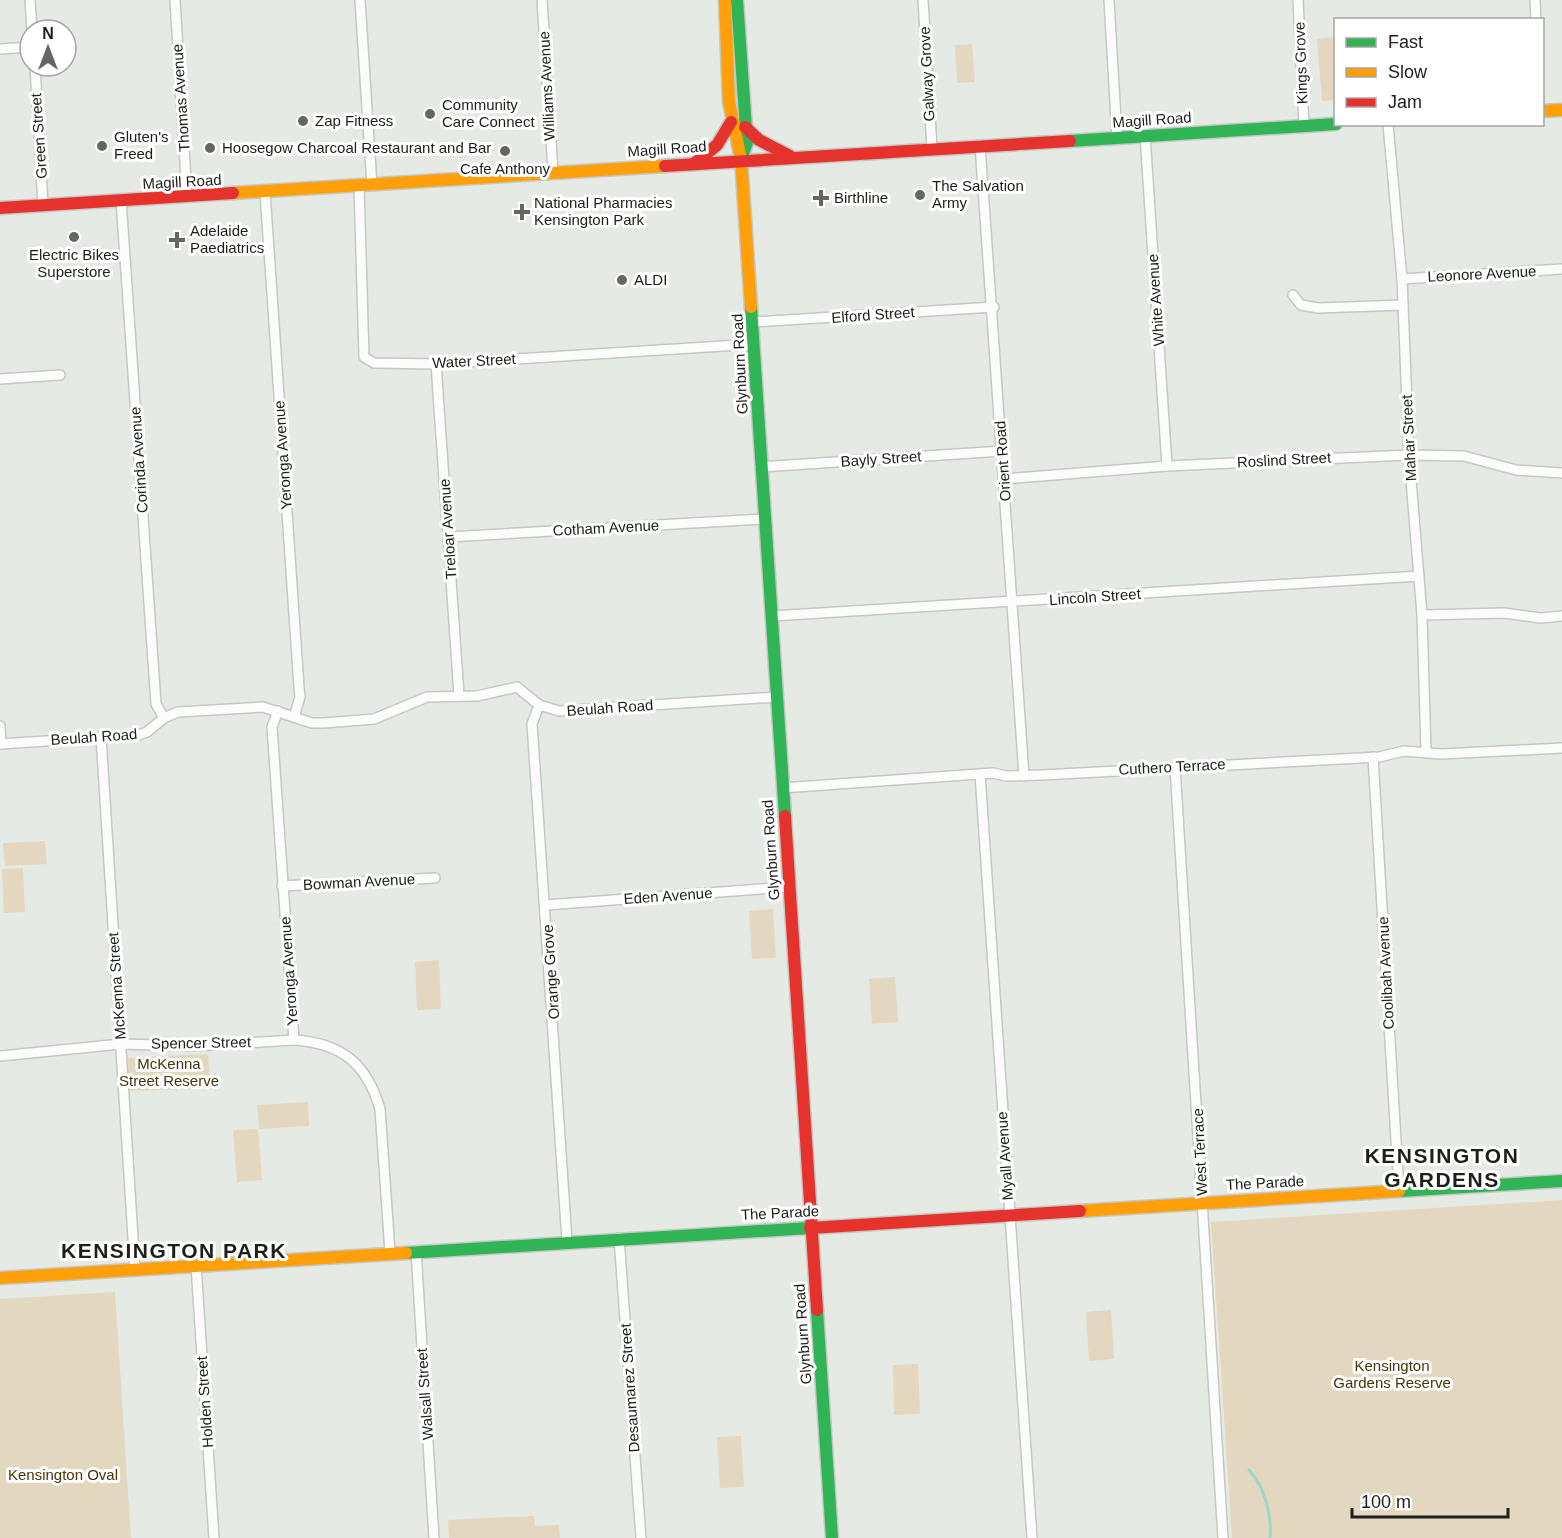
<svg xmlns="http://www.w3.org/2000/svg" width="1562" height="1538" viewBox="0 0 1562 1538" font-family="Arial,sans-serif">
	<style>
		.green { fill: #e3d7bf }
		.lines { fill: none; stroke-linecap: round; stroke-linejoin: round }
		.stream { stroke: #9fd4cb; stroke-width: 3 }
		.street-casing { stroke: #c5c8c3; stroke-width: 12 }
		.fast-casing { stroke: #c5c8c3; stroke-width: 15 }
		.slow-casing { stroke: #c5c8c3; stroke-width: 15 }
		.jam-casing { stroke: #c5c8c3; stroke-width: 15 }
		.street { stroke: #fbfcfb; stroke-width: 9 }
		.fast { stroke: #30b455; stroke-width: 12 }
		.slow { stroke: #ff9f0a; stroke-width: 12 }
		.jam { stroke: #e5322d; stroke-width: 12 }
		.poi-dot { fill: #636661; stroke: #fff; stroke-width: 2 }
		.labels { text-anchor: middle; stroke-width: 6; stroke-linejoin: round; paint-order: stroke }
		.street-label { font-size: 15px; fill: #1d1f1b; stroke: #fff }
		.poi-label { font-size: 15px; fill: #1d1f1b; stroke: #fff; text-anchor: start }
		.park-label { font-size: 15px; fill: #48340b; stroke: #fff }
		.district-label { font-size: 21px; font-weight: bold; letter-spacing: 1.5px; fill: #1d1f1b; stroke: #fff }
	</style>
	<rect width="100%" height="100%" fill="#e6eae4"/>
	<g class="green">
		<path d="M1335,37V100L1322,101L1317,39Z"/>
		<path d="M972,44L975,82L957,83L955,45Z"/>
		<path d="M45,841L47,864L5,866L3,843Z"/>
		<path d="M23,868L25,912L4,913L2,869Z"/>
		<path d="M773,909L776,958L752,959L749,911Z"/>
		<path d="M439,960L441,1009L417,1010L415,962Z"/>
		<path d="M895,977L898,1022L872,1024L869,979Z"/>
		<path d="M208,1054L210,1088L129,1091L128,1058Z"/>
		<path d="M308,1102L309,1126L259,1129L257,1105Z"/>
		<path d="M258,1129L262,1180L237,1182L233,1130Z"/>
		<path d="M1562,1200V1538H1232L1211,1222Z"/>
		<path d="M115,1292L131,1538H0V1299Z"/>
		<path d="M1111,1310L1114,1359L1089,1361L1086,1312Z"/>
		<path d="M918,1364L920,1414L894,1415L893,1365Z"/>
		<path d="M741,1436L744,1487L720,1488L717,1437Z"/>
		<path d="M534,1516L535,1526L559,1525L560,1538H449L448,1520Z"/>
	</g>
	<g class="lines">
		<path class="stream" d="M1249,1470C1265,1487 1272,1515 1270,1538"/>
		<g class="street-casing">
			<g id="street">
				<path d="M30,0L32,30"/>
				<path d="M175,0L187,196"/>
				<path d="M360,0L372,186"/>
				<path d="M542,0L553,171"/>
				<path d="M923,0L932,148"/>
				<path d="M1109,0L1117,137"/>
				<path d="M1298,0L1304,126"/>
				<path d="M1535,0L1536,20"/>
				<path d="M0,49L30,47"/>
				<path d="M35,66L43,205"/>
				<path d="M1388,124L1402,279L1409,455L1422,615L1426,752"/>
				<path d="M1145,135L1167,466"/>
				<path d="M980,145L1024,776"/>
				<path d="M359,186L364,357L374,363L436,364L755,344"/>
				<path d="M265,192L299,687L300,697L294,717"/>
				<path d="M121,200L156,704L164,718"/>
				<path d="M1402,279L1562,269"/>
				<path d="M1293,295L1301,305L1318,308L1403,305"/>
				<path d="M753,322L994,307"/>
				<path d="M436,364L459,695"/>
				<path d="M0,379L60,375"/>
				<path d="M760,467L1002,451"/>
				<path d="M1004,479L1167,466L1409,455L1464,456L1516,470L1562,473"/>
				<path d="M448,537L763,519"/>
				<path d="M1422,615L1504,613L1541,618L1562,616"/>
				<path d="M772,616L1419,576"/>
				<path d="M539,705L532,724L567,1241"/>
				<path d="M278,711L272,727L294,1040C342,1043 367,1064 380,1109L390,1252"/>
				<path d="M0,726L1,744"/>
				<path d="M101,737L135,1269"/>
				<path d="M0,744L139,735L147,732L164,718L178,712L263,707L312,723H324L374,719L427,697L477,696L517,687L539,705L559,711L777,697"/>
				<path d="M1373,757L1399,1190"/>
				<path d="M1175,767L1223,1538"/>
				<path d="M980,774L1032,1538"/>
				<path d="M782,788L993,773L1006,776L1042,775L1379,757L1404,751L1441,754L1562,748"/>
				<path d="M282,886L435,878"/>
				<path d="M546,905L789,887"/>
				<path d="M0,1056L121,1044L195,1046L294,1040"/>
				<path d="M619,1238L641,1538"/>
				<path d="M416,1251L434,1538"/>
				<path d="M196,1265L214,1538"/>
			</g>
		</g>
		<g class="fast-casing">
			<g id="fast">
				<path d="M737,0L747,143L741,159"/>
				<path d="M1070,141L1336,124"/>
				<path d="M751,307L785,816"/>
				<path d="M1399,1191L1562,1181"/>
				<path d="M406,1253L810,1228"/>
				<path d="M817,1310L832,1538"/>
			</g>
		</g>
		<g class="slow-casing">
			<g id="slow">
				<path d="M725,0L729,102L741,159L751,307"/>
				<path d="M1542,111L1562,110"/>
				<path d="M233,193L665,166"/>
				<path d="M1080,1211L1399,1191"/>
				<path d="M0,1278L406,1253"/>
			</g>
		</g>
		<g class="jam-casing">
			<g id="jam">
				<path d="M745,127L759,140L790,156"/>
				<path d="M696,162L717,145L731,122"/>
				<path d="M665,166L1070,141"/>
				<path d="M0,208L233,193"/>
				<path d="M785,816L817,1310"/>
				<path d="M810,1228L1080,1211"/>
			</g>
		</g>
		<use href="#street" class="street"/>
		<use href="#fast" class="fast"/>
		<use href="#slow" class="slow"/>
		<use href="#jam" class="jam"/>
	</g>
	<g class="poi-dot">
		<circle cx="430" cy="114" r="6"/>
		<circle cx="303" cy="121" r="6"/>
		<circle cx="102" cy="146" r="6"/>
		<circle cx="210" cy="148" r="6"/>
		<circle cx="505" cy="151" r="6"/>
		<circle cx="920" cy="195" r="6"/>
		<path d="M818 189h6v6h6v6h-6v6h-6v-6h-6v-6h6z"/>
		<path d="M519 203h6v6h6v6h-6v6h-6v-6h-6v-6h6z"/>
		<circle cx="74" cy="237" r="6"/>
		<path d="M174 231h6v6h6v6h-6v6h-6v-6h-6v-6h6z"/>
		<circle cx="622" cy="280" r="6"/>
	</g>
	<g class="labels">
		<g class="street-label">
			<text transform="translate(1301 63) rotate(-92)" y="5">Kings Grove</text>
			<text transform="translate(927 74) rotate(-93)" y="5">Galway Grove</text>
			<text transform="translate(547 86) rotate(-93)" y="5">Williams Avenue</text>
			<text transform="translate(181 98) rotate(-94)" y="5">Thomas Avenue</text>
			<text transform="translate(1152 120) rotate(-4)" y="5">Magill Road</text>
			<text transform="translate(39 136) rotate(-94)" y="5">Green Street</text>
			<text transform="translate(667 149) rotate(-4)" y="5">Magill Road</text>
			<text transform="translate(182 182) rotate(-3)" y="5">Magill Road</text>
			<text transform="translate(1482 274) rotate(-3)" y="5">Leonore Avenue</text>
			<text transform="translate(1156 300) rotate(-94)" y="5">White Avenue</text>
			<text transform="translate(873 315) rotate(-4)" y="5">Elford Street</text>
			<text transform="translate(474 361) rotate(-3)" y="5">Water Street</text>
			<text transform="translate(740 364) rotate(-93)" y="5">Glynburn Road</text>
			<text transform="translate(1409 438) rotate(-93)" y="5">Mahar Street</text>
			<text transform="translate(283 455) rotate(-94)" y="5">Yeronga Avenue</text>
			<text transform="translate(881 459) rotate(-4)" y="5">Bayly Street</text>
			<text transform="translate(139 460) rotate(-94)" y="5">Corinda Avenue</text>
			<text transform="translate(1284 460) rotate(-3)" y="5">Roslind Street</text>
			<text transform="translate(1003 461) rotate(-94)" y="5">Orient Road</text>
			<text transform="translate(606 528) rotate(-3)" y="5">Cotham Avenue</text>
			<text transform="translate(448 529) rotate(-94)" y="5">Treloar Avenue</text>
			<text transform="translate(1095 597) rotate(-4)" y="5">Lincoln Street</text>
			<text transform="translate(610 708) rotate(-4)" y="5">Beulah Road</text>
			<text transform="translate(94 737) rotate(-4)" y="5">Beulah Road</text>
			<text transform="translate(1172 767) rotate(-3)" y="5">Cuthero Terrace</text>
			<text transform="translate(771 850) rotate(-94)" y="5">Glynburn Road</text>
			<text transform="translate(359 882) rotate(-3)" y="5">Bowman Avenue</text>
			<text transform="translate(668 896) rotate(-4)" y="5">Eden Avenue</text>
			<text transform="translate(289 971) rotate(-94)" y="5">Yeronga Avenue</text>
			<text transform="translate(551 972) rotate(-94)" y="5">Orange Grove</text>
			<text transform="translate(1386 973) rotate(-93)" y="5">Coolibah Avenue</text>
			<text transform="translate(117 986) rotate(-94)" y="5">McKenna Street</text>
			<text transform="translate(201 1043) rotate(-1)" y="5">Spencer Street</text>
			<text transform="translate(1200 1152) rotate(-93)" y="5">West Terrace</text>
			<text transform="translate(1005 1156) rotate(-94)" y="5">Myall Avenue</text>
			<text transform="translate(1265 1183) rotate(-3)" y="5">The Parade</text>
			<text transform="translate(780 1213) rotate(-3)" y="5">The Parade</text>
			<text transform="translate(803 1334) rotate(-94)" y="5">Glynburn Road</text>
			<text transform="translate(630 1388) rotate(-94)" y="5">Desaumarez Street</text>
			<text transform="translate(425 1394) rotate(-94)" y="5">Walsall Street</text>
			<text transform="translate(205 1402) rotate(-94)" y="5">Holden Street</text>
		</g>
		<g class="poi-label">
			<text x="442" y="110">Community<tspan x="442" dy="17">Care Connect</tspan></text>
			<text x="315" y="126">Zap Fitness</text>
			<text x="114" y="142">Gluten's<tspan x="114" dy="17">Freed</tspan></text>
			<text x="222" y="153">Hoosegow Charcoal Restaurant and Bar</text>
			<text x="505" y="174" text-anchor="middle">Cafe Anthony</text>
			<text x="932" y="191">The Salvation<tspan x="932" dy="17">Army</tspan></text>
			<text x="834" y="203">Birthline</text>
			<text x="534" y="208">National Pharmacies<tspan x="534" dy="17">Kensington Park</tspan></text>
			<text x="190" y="236">Adelaide<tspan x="190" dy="17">Paediatrics</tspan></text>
			<text x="74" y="260" text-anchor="middle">Electric Bikes<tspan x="74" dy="17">Superstore</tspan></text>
			<text x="634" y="285">ALDI</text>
		</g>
		<g class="park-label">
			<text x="169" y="1069">McKenna<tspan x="169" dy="17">Street Reserve</tspan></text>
			<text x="1392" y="1371">Kensington<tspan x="1392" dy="17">Gardens Reserve</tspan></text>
			<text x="63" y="1480">Kensington Oval</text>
		</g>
		<g class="district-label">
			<text x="1442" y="1163">KENSINGTON<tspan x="1442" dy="24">GARDENS</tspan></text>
			<text x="174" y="1258">KENSINGTON PARK</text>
		</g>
	</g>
	<rect x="1334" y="18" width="210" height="108" fill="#ffffff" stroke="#a5a5a4" stroke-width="1.5"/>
	<rect x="1346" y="38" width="30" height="9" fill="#30b455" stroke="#a5a5a4" stroke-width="1.5"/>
	<text x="1388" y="48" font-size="18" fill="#1d1f1b">Fast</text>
	<rect x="1346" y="68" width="30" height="9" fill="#ff9f0a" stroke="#a5a5a4" stroke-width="1.5"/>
	<text x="1388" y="78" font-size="18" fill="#1d1f1b">Slow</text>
	<rect x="1346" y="98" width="30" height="9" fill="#e5322d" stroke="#a5a5a4" stroke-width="1.5"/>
	<text x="1388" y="108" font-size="18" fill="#1d1f1b">Jam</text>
	<g transform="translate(48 48)"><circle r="28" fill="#ffffff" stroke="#a5a5a4" stroke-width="1.5"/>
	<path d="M0-4.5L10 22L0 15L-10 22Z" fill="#636661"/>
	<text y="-9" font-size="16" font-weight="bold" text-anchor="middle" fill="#1d1f1b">N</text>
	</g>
	<path d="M1352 1508v9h156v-9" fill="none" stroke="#1d1f1b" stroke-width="3"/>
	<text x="1361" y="1508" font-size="18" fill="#1d1f1b" stroke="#ffffff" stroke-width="4.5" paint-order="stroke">100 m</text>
</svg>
